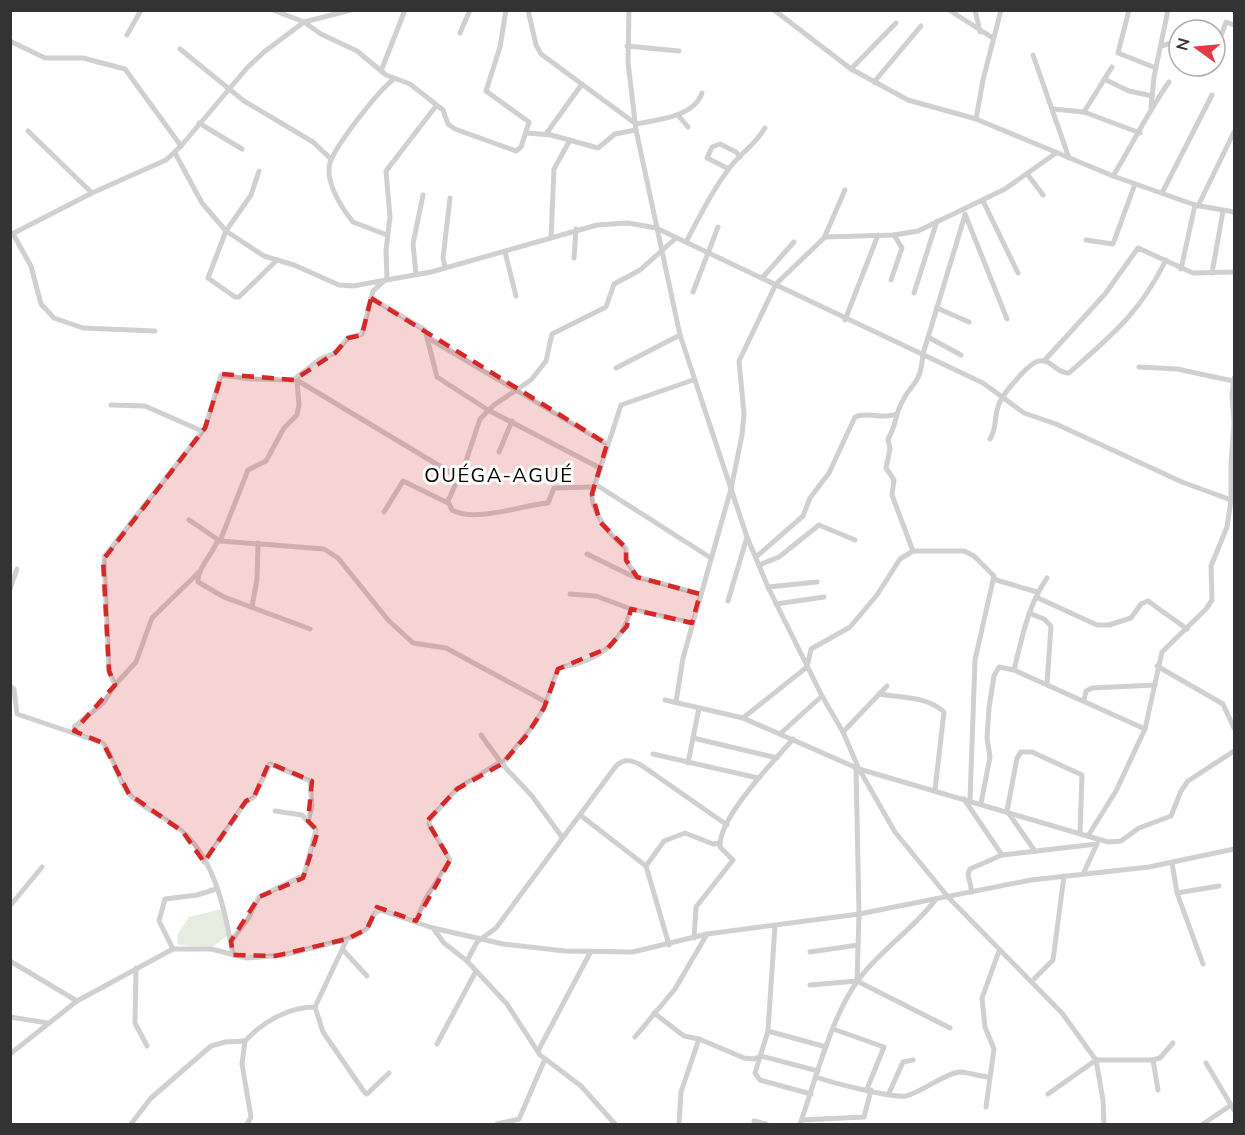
<svg xmlns="http://www.w3.org/2000/svg" width="1245" height="1135" viewBox="0 0 1245 1135" font-family="Mulish,sans-serif">
	<style>
		.green { fill: #e6ecdf }
		.lines { fill: none; stroke-linecap: round; stroke-linejoin: round }
		.minor { stroke: #d0d0d0; stroke-width: 5 }
		.marked { fill: #d62828; fill-opacity: 0.2; stroke: #d62828; stroke-width: 4.5; stroke-dasharray: 12 8; stroke-linejoin: round }
		.labels { text-anchor: middle; stroke-width: 6; stroke-linejoin: round; paint-order: stroke }
		.quarter-label { font-size: 20px; letter-spacing: 1.5px; fill: #000; stroke: #fff }
	</style>
	<rect width="100%" height="100%" fill="#fff"/>
	<path class="green" d="M222,909L228,935L212,947L178,945L177,935L189,917Z"/>
	<g class="lines">
		<g class="minor">
			<path d="M273,10L304,22L321,34L357,51L386,75L410,84L443,110L448,124L455,129L516,151L521,147L529,122L486,91L500,47L506,10"/>
			<path d="M528,10L536,45L541,54L636,124C657,120 694,117 702,93"/>
			<path d="M629,10L628,62L636,130L680,335L747,537L768,587L822,696L843,732L859,769L895,832L948,897L1062,1013L1096,1060L1103,1100L1104,1124"/>
			<path d="M774,10L851,69L908,100L976,119L1113,176L1195,205L1234,212"/>
			<path d="M949,10L993,38"/>
			<path d="M975,10L980,32"/>
			<path d="M1129,10L1118,53L1156,68"/>
			<path d="M460,33L470,10"/>
			<path d="M127,35L141,10"/>
			<path d="M1215,38L1221,36L1226,22L1234,25"/>
			<path d="M10,41L45,58H83L125,69L181,146"/>
			<path d="M627,46L679,51"/>
			<path d="M1161,46L1179,41"/>
			<path d="M180,49L244,101L313,142L331,159"/>
			<path d="M1033,55L1069,158"/>
			<path d="M851,69L896,23"/>
			<path d="M381,71L405,10"/>
			<path d="M1104,79L1129,91L1152,96"/>
			<path d="M874,82L921,26"/>
			<path d="M1151,106L1154,77L1168,10"/>
			<path d="M1053,109L1084,112L1140,133"/>
			<path d="M1084,112L1112,67"/>
			<path d="M678,115L688,127"/>
			<path d="M976,119L983,80L1001,10"/>
			<path d="M199,123L242,149"/>
			<path d="M28,131L92,193"/>
			<path d="M527,133L551,135L598,148L615,134L636,130"/>
			<path d="M546,134L582,84"/>
			<path d="M175,153L202,203L226,231L264,256L294,265L339,285L353,286L431,272L597,225L628,223L656,228L983,383L1024,413L1056,424L1182,482L1234,501"/>
			<path d="M729,169L707,158L712,147L720,144L736,152L740,157"/>
			<path d="M259,171L251,195L226,231L208,278L235,297H239L277,260"/>
			<path d="M1028,175L1043,195"/>
			<path d="M1113,176C1132,145 1148,112 1169,82"/>
			<path d="M1162,193L1212,95"/>
			<path d="M983,201L1018,273"/>
			<path d="M1198,206L1234,132"/>
			<path d="M965,214L1007,319"/>
			<path d="M13,234L31,266L41,304L54,318L83,328L155,331"/>
			<path d="M10,235L92,193L166,160L181,146L247,68L264,52L304,22L351,10"/>
			<path d="M387,235L353,222C342,208 328,187 329,168C329,152 380,89 394,79"/>
			<path d="M551,237L554,169L570,140"/>
			<path d="M825,237L894,235L918,231L1005,189L1056,153"/>
			<path d="M1086,240L1113,244L1135,184"/>
			<path d="M686,242C700,216 713,189 731,166C743,151 754,146 765,128"/>
			<path d="M505,252L516,296"/>
			<path d="M574,258L576,229"/>
			<path d="M445,267L443,258L450,198"/>
			<path d="M1181,269L1195,205"/>
			<path d="M1212,273L1223,211"/>
			<path d="M416,274L413,244L423,195"/>
			<path d="M763,277L794,242"/>
			<path d="M387,278L386,250L390,217L386,171L436,106"/>
			<path d="M891,280L902,248L894,235"/>
			<path d="M693,292L718,227"/>
			<path d="M914,293L937,221"/>
			<path d="M371,298L425,330L437,377L488,410L600,468"/>
			<path d="M937,308L969,322"/>
			<path d="M845,320L878,235"/>
			<path d="M928,337L961,355"/>
			<path d="M428,338L607,444"/>
			<path d="M1044,361L1105,294L1138,248L1193,273L1234,272"/>
			<path d="M1139,367L1177,369L1233,381"/>
			<path d="M616,368L680,335"/>
			<path d="M295,379L458,477"/>
			<path d="M111,405L145,406L202,431"/>
			<path d="M990,439C997,428 994,418 998,407C1000,397 1028,363 1039,361C1050,358 1057,374 1069,373C1113,334 1139,314 1166,260"/>
			<path d="M499,452L512,421"/>
			<path d="M595,484L711,558"/>
			<path d="M594,487L554,488L548,503C522,505 476,523 452,510L448,501L466,461L480,419L494,405L531,380L546,361L552,334L606,307L614,284L640,270L676,238"/>
			<path d="M384,512L403,481L448,503"/>
			<path d="M189,520L220,541L324,549L338,558L388,620L413,643L446,648L546,702"/>
			<path d="M218,540C212,555 197,569 198,582L224,597L310,629"/>
			<path d="M220,541L248,470L266,461L284,428L297,415L299,405L297,380"/>
			<path d="M913,551L892,495L894,480L886,468L890,449L888,439C897,424 894,418 901,404C912,380 920,388 923,354L965,215"/>
			<path d="M587,554L630,575L700,594"/>
			<path d="M756,557L803,516L810,498L829,473L855,417C868,411 882,420 896,414"/>
			<path d="M759,565L779,557L819,525L855,540"/>
			<path d="M637,577L627,562L626,548C611,537 592,513 592,494L621,405L693,380"/>
			<path d="M993,579L1037,592"/>
			<path d="M768,587L817,582"/>
			<path d="M10,589L17,569"/>
			<path d="M570,594L596,596L631,609L692,623"/>
			<path d="M1036,597L1097,625H1109L1131,618L1141,604L1148,601L1187,629"/>
			<path d="M728,601L747,537"/>
			<path d="M776,604L824,597"/>
			<path d="M252,607L257,579L258,543"/>
			<path d="M1029,613L1044,619L1051,626L1047,684"/>
			<path d="M1157,666L1223,704L1234,728"/>
			<path d="M1014,670C1022,638 1028,605 1047,578"/>
			<path d="M115,685L109,671L104,557L205,428L221,375L251,379L293,380L320,359L335,353L348,338L362,334L373,291L385,280"/>
			<path d="M10,686L14,689L17,714L103,743C115,759 117,781 131,796C147,812 169,818 184,833C216,862 226,915 233,955"/>
			<path d="M880,694C900,698 927,696 944,712L935,790"/>
			<path d="M665,700L743,718L859,769L1108,842L1121,841L1139,828L1171,816L1181,791L1188,781L1234,751"/>
			<path d="M1084,700L1086,691L1092,688L1155,685"/>
			<path d="M676,702L683,658L731,489L742,435L744,414L739,361L776,284L824,238L845,190"/>
			<path d="M743,718L807,667L811,649L850,627L877,595L900,559L913,551H964L974,556L994,576L975,660L970,800"/>
			<path d="M843,732L887,686"/>
			<path d="M77,733L74,727L104,702L115,685L136,662L152,618L199,572"/>
			<path d="M781,733L822,696"/>
			<path d="M481,735L502,764L532,796L562,837"/>
			<path d="M693,738L777,758"/>
			<path d="M653,754L758,778"/>
			<path d="M688,763L699,708"/>
			<path d="M502,764L534,725L544,708L558,669C565,665 570,666 576,664C605,656 624,637 631,609"/>
			<path d="M856,767L859,914L857,981"/>
			<path d="M964,799L1002,855"/>
			<path d="M981,803L990,757L987,738L989,708L994,676L999,667L1014,670L1145,729"/>
			<path d="M580,815L646,866"/>
			<path d="M1088,836L1116,791L1145,729L1162,652L1206,609L1212,600L1211,566L1227,527L1231,500V464L1234,424L1232,394L1234,378"/>
			<path d="M1035,851L1007,811L1017,758L1021,752H1032L1082,775L1080,834"/>
			<path d="M204,862L245,803L254,797L270,764L310,781L312,806L308,821"/>
			<path d="M1172,863L1177,893L1203,964"/>
			<path d="M1083,874L1097,844"/>
			<path d="M972,892L968,874L970,869L1002,855L1097,844"/>
			<path d="M1177,893L1219,886"/>
			<path d="M10,906L42,867"/>
			<path d="M416,921L426,898L450,860L429,824L430,819L457,789L500,762"/>
			<path d="M775,925L768,1031L755,1073L760,1080L811,1094"/>
			<path d="M433,928L444,943L467,961L507,1004L540,1055L581,1086L615,1124"/>
			<path d="M694,938L696,907L733,860L720,847C718,818 774,761 793,739"/>
			<path d="M231,941L248,919L259,897L304,875L316,830L302,815L275,811"/>
			<path d="M669,945L646,866L664,841L685,833L713,844L720,843"/>
			<path d="M173,949L159,921L165,899L197,895L216,889"/>
			<path d="M344,951L367,976"/>
			<path d="M810,952L858,945"/>
			<path d="M10,961L77,1001"/>
			<path d="M467,961L477,942L496,928L616,766C625,758 631,760 641,765L727,825"/>
			<path d="M136,968L135,1023L147,1046"/>
			<path d="M1032,981L1053,960L1064,876"/>
			<path d="M810,985L857,981L950,1028"/>
			<path d="M315,1007L323,1032L365,1093L367,1094L389,1073"/>
			<path d="M654,1013L684,1036L699,1039L744,1058L754,1059L761,1056L818,1071"/>
			<path d="M10,1017L48,1023"/>
			<path d="M833,1029L884,1047L867,1089"/>
			<path d="M768,1031L826,1047"/>
			<path d="M635,1037L675,989L707,934"/>
			<path d="M437,1044L476,971"/>
			<path d="M538,1051L591,951"/>
			<path d="M10,1054L77,1001L173,949H211L247,958L284,955L347,939L359,934L367,929L375,913L380,910L433,928L503,944L565,951L633,952L707,934L859,914L1031,880L1149,867L1234,849"/>
			<path d="M1153,1060L1158,1090"/>
			<path d="M1206,1063L1234,1110"/>
			<path d="M816,1077C833,1083 891,1098 906,1096C923,1092 946,1072 961,1072C970,1073 979,1076 988,1077"/>
			<path d="M889,1093L903,1062L913,1060"/>
			<path d="M1048,1094L1096,1060H1153L1160,1058L1173,1043"/>
			<path d="M986,1107L994,1049L985,1027L982,998L999,951"/>
			<path d="M802,1120L864,1117L871,1090"/>
			<path d="M754,1121L766,1124"/>
			<path d="M131,1124L151,1098L211,1046L225,1042L245,1041"/>
			<path d="M247,1124L251,1117L242,1064L245,1041C263,1022 288,1007 315,1007L347,939"/>
			<path d="M497,1124L519,1119L545,1059"/>
			<path d="M679,1124L681,1092L699,1039"/>
			<path d="M800,1124C815,1082 832,1014 859,979C881,949 916,927 936,899"/>
			<path d="M1203,1124L1231,1105"/>
		</g>
	</g>
	<path class="marked" d="M371,298L607,444L592,494L600,522L626,548V560L637,577L700,594L692,623L631,609L627,626L608,648L558,669L544,708L526,736L502,764L457,789L427,821L450,860L416,921L377,907L367,929L347,939L275,956L233,955L231,941L259,897L303,878L318,831L308,821L312,781L269,763L254,797L246,801L204,862L183,832L129,794L103,743L74,731L115,685L109,671L103,560L205,428L222,374L294,380L335,353L348,338L362,335Z"/>
	<g class="labels">
		<g class="quarter-label">
			<text x="499" y="482">OUÉGA-AGUÉ</text>
		</g>
	</g>
	<rect width="1245" height="1135" fill="none" stroke="#333333" stroke-width="24"/>
	<g transform="translate(1197 48) rotate(285)"><circle r="28" fill="#ffffff" stroke="#adadad" stroke-width="1.5"/>
	<path d="M0-4.5L10 22L0 15L-10 22Z" fill="#e63946"/>
	<text y="-9" font-size="16" font-weight="bold" text-anchor="middle" fill="#333333">N</text>
	</g>
</svg>
